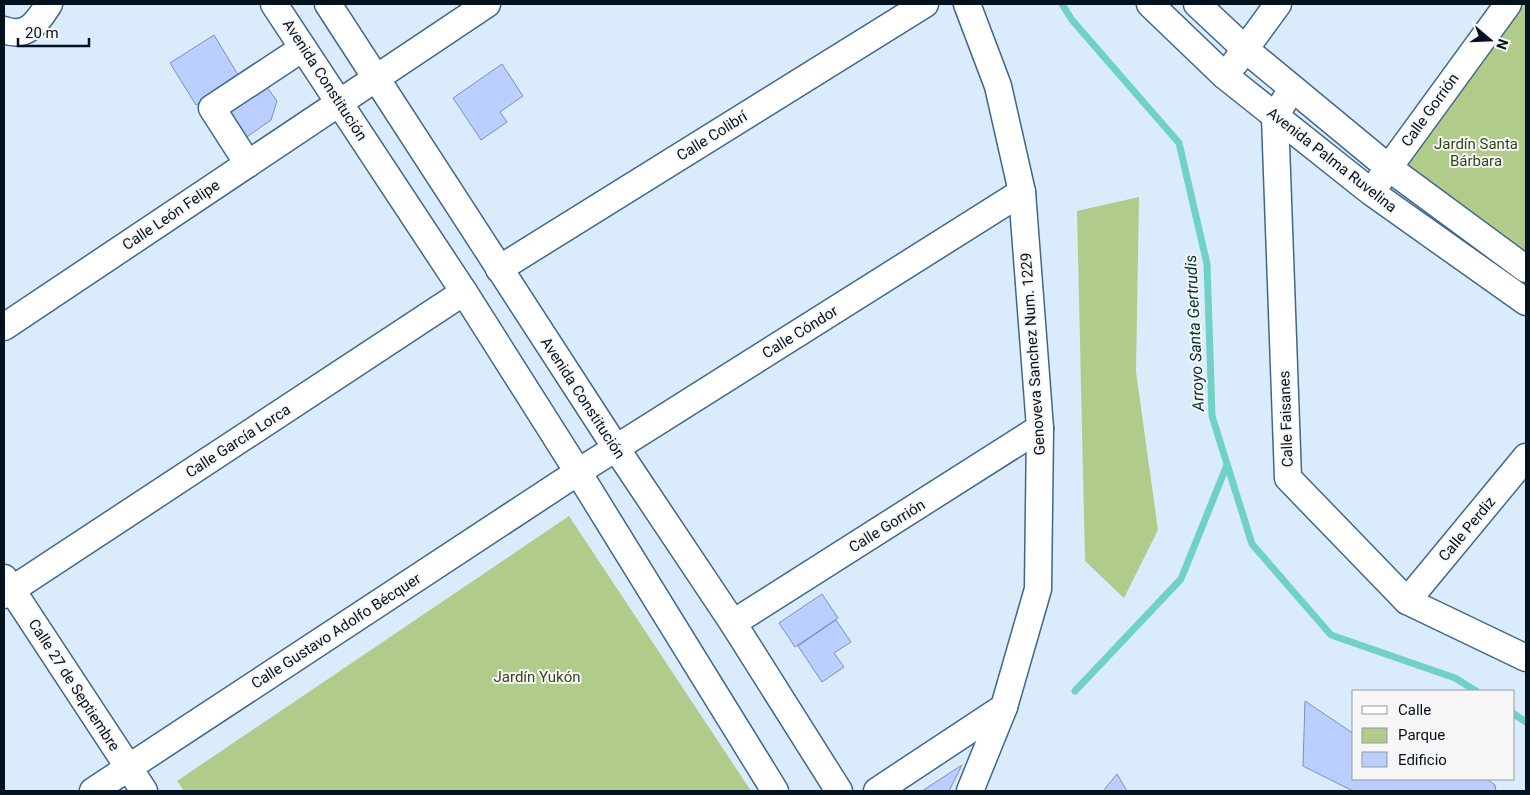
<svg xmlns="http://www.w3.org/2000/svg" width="1530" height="795" viewBox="0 0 1530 795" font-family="Roboto,sans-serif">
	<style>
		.green { fill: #b0cb8a }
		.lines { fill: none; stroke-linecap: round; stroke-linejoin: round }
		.stream { stroke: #6fd1c7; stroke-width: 7 }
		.building { fill: #baceff; stroke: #7c8fbd }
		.minor-casing { stroke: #40678a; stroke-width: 29 }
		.minor { stroke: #fff; stroke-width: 26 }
		.labels { text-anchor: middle; stroke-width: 4; stroke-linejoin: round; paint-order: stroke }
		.street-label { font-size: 15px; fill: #03121f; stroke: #f6f6f6 }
		.park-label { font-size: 15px; fill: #344616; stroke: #f6f6f6 }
		.water-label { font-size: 16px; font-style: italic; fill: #01322f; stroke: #f6f6f6 }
	</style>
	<rect width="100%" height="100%" fill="#daecfc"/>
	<g class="green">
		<path d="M1520,4H1526V255L1404,163Z"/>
		<path d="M1139,197L1136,372L1158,530L1124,598L1085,561L1077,211Z"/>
		<path d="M569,516L751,791H184L177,781Z"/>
	</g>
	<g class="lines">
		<g class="stream">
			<path d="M1062,4L1072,20L1179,143L1207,264L1212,416L1252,544L1331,635L1455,678L1476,691"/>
			<path d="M1075,691L1181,579L1227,465"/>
			<path d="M1514,714L1526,722"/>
		</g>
	</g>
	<g class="building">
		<path d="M214,35L240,78L196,105L170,63Z"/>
		<path d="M502,64L523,96L500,112L507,122L481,140L453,98Z"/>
		<path d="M261,79L277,101L271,120L241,141L219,108Z"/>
		<path d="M822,594L838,618L795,647L779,623Z"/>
		<path d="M836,620L851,642L834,653L844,667L822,682L798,646Z"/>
		<path d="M1305,701L1354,734V779H1487L1495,785L1496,791H1353L1303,766Z"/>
		<path d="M962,765L949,791H922Z"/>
		<path d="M1117,774L1127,791H1103Z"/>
	</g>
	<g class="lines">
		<g class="minor-casing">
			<g id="minor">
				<path d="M274,4L464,292L578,472L775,791"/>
				<path d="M328,4L616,448L733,623L839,791"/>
				<path d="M967,4L998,86L1022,192L1040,428L1038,589L1004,707L970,791"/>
				<path d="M1150,4L1225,76L1371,192L1526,302"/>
				<path d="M1197,4L1245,49L1389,168L1526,269"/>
				<path d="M4,30C28,39 38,21 49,4"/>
				<path d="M1235,63L1278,4"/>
				<path d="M1292,88L1275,117L1288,478L1407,601L1526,658"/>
				<path d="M248,164L212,108L303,48"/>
				<path d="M1379,181L1508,4"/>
				<path d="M499,269L925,4"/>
				<path d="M4,327L487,4"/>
				<path d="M4,578L144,791"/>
				<path d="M4,595L464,292"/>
				<path d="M1407,601L1526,457"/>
				<path d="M733,623L1040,428"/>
				<path d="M93,791L578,472L1022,192"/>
				<path d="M877,791L1004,707"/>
			</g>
		</g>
		<use href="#minor" class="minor"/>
	</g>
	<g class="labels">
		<g class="street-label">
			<text transform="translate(325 80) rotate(57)" y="5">Avenida Constitución</text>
			<text transform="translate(1430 110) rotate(-54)" y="5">Calle Gorrión</text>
			<text transform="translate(712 136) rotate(-32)" y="5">Calle Colibrí</text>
			<text transform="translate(1332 160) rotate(38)" y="5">Avenida Palma Ruvelina</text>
			<text transform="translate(171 215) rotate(-34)" y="5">Calle León Felipe</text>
			<text transform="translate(800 332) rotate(-32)" y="5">Calle Cóndor</text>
			<text transform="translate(1033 354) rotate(-94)" y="5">Genoveva Sanchez Num. 1229</text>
			<text transform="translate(583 398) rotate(57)" y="5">Avenida Constitución</text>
			<text transform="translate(1286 419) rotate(-92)" y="5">Calle Faisanes</text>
			<text transform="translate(238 441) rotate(-33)" y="5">Calle García Lorca</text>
			<text transform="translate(887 526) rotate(-32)" y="5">Calle Gorrión</text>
			<text transform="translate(1467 529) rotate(-50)" y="5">Calle Perdiz</text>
			<text transform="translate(336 631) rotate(-33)" y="5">Calle Gustavo Adolfo Bécquer</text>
			<text transform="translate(74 685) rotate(57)" y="5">Calle 27 de Septiembre</text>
		</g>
		<g class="park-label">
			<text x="1476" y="149">Jardín Santa<tspan x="1476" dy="17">Bárbara</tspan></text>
			<text x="537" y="682">Jardín Yukón</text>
		</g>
		<g class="water-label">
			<text transform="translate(1194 333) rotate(-93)" y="6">Arroyo Santa Gertrudis</text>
		</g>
	</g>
	<rect width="1530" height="795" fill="none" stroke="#03121f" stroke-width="10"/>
	<rect x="1352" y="690" width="162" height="90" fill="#f6f6f6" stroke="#959ba0"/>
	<rect x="1362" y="706" width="25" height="8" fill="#ffffff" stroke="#959ba0"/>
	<text x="1398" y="715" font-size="15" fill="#03121f">Calle</text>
	<rect x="1362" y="728" width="25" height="15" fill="#b0cb8a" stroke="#959ba0"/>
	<text x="1398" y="740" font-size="15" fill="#03121f">Parque</text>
	<rect x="1362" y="752" width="25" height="15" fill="#baceff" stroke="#959ba0"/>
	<text x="1398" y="765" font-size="15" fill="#03121f">Edificio</text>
	<g transform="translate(1490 40) rotate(109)" stroke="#f6f6f6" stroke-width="4" paint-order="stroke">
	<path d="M0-4L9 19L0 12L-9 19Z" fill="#03121f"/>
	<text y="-8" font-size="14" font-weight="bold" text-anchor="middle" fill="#03121f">N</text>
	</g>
	<path d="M18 38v8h71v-8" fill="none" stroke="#03121f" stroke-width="2.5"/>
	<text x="25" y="38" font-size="15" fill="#03121f" stroke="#f6f6f6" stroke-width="4" paint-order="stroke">20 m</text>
</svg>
